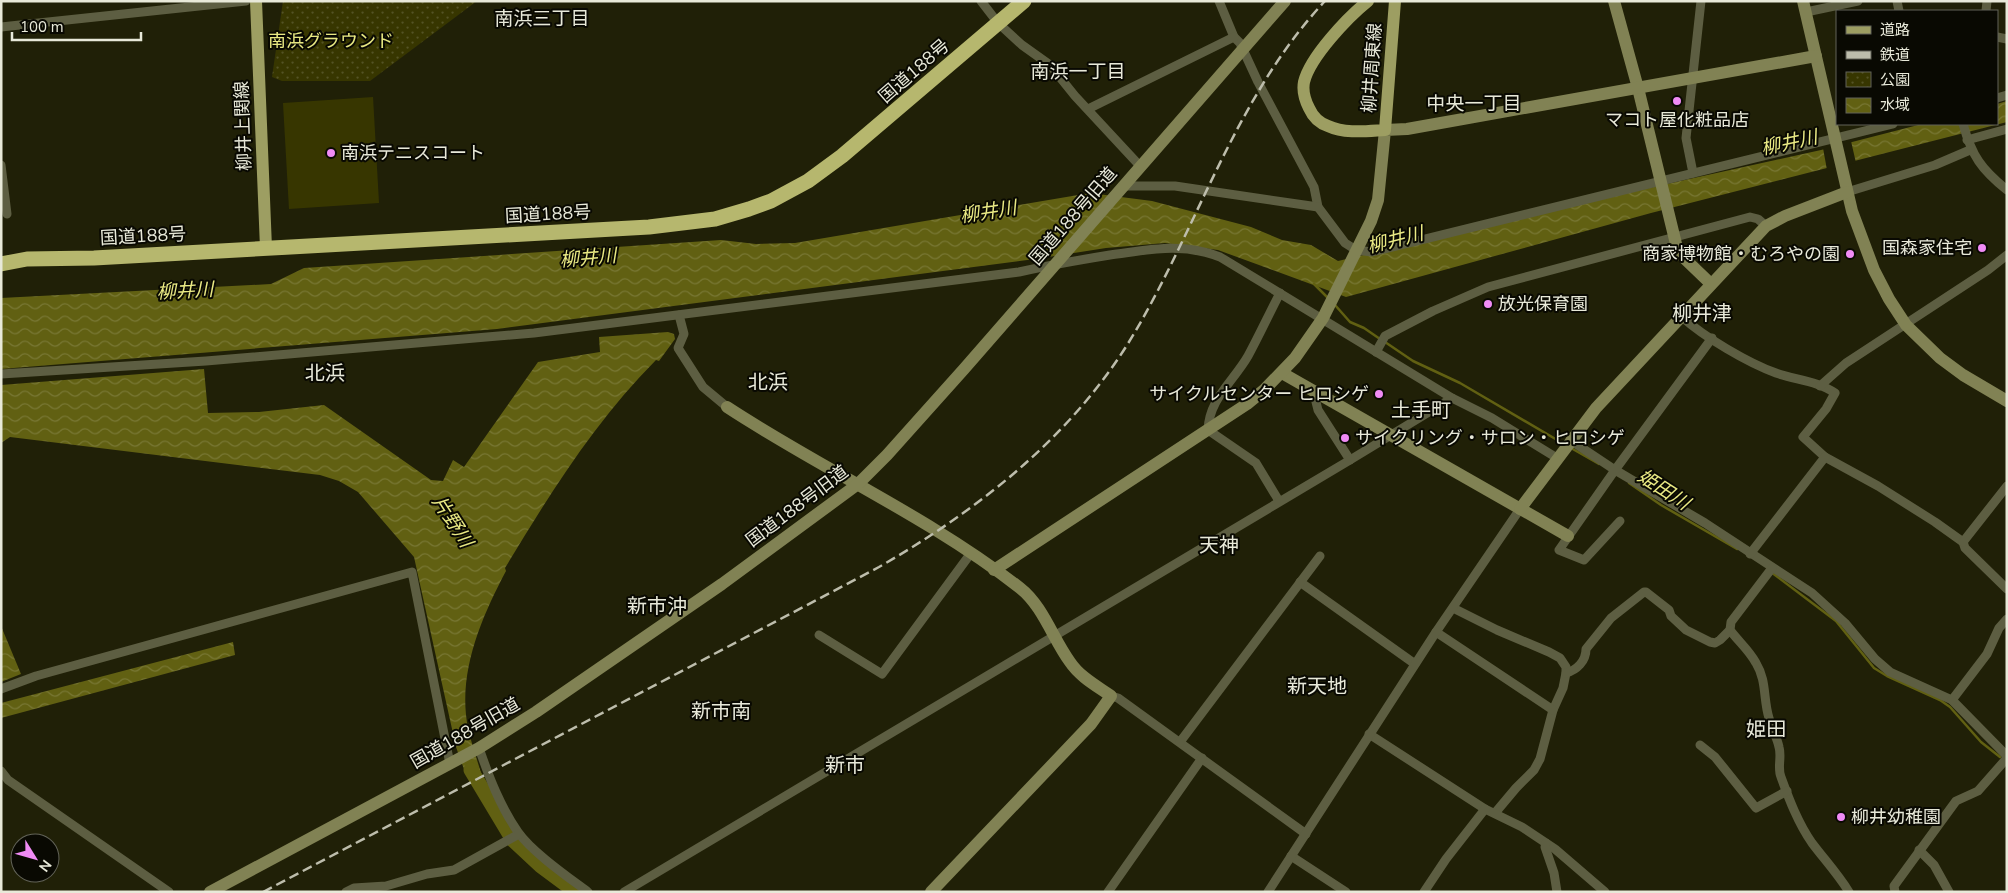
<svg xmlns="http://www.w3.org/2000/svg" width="2008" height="893" viewBox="0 0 2008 893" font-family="'Nunito Sans','Noto Sans JP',sans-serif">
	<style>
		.grass { fill: #373600 }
		.park { fill: url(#park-dots) }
		.water { fill: url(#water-waves) }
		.pier { fill: #202007 }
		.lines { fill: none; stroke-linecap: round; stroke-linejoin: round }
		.stream { stroke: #616012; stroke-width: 2.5 }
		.river { stroke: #616012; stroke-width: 15 }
		.street { stroke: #5d5e42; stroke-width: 9 }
		.secondary { stroke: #818254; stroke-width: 12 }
		.primary { stroke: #9d9e62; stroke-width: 12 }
		.highway { stroke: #b6b76e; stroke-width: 15 }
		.rail { stroke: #bdbdac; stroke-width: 2.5; stroke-dasharray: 10 5; stroke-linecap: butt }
		.poi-dot { fill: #f08bf5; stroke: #090902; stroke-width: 2 }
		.labels { text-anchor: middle; stroke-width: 4; stroke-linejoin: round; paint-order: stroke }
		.park-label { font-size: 18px; fill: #e8e882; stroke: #090902 }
		.street-label { font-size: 18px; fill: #e8e9d9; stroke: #090902 }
		.poi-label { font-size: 18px; fill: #e8e9d9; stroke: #090902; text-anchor: start }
		.neighbourhood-label { font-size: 19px; fill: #e8e9d9; stroke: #090902 }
		.water-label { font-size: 19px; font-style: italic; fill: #eaea84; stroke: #090902 }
		.quarter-label { font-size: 20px; fill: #e8e9d9; stroke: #090902 }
	</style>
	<defs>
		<pattern id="park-dots" width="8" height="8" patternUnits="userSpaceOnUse" patternTransform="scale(1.25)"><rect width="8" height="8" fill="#373600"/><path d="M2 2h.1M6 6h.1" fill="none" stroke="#545325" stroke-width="1.8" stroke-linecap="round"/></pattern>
		<pattern id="water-waves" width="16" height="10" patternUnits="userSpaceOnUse" patternTransform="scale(1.25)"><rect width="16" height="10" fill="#616012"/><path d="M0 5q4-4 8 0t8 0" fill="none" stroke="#787734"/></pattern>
	</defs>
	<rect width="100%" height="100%" fill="#202007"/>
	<path class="grass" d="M373,97L379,203L289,209L283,103Z"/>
	<path class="park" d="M283,1H477L370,81H282L272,77Z"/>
	<g class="water">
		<path d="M2007,101V122L1651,213L1346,297L1218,250L1165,243L1106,248L1042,258L497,329L1,369V298L271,284L304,268L721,240L756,244L795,243L1090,193L1152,201L1251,227L1282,240L1311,245L1338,261L1662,185L1821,150L1922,124H1997V104Z"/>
		<path d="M668,332L674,334L675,339L659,361L656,360C596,420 549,495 505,568L506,571C481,618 457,674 468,728C472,746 479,765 484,783L476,790L465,772L456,747L414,557L358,492L339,481L320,475L10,437L1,443V385L204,369L208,413L259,412L324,405L431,480L443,481L453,460L464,467L538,362L600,352L599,337Z"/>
		<path d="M1,626L21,674L1,682Z"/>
		<path d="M233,642L235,655L1,718V703Z"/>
	</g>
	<path class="pier" d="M1851,141L1856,163L1827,170L1823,148Z"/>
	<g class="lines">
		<g class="stream">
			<path d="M1314,284L1328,298"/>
			<path d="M1335,305L1350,322L1364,328L1380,339"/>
			<path d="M1385,342L1413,361L1460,383L1564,444"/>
			<path d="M1571,448L1599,464"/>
			<path d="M1629,483L1661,505L1737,549"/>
			<path d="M1771,572L1836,621L1874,668L1887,676L1940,700L1950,707L1981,742L2000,757"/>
		</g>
		<path class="river" d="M471,770L513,840L541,866L576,892"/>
		<g class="street">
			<path d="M981,1L998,23L1022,45L1050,65L1075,96L1140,166"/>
			<path d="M1219,1L1234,37L1240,43L1258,82L1314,187L1318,207L1345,243L1356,250L1372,252L1893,124"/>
			<path d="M1897,1L1899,11"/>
			<path d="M1986,11L1987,1"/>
			<path d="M1806,12L1858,1"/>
			<path d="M1,27L246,1"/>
			<path d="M1997,37L2007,39"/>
			<path d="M1997,98L2007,95"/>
			<path d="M1088,109L1234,37"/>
			<path d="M1963,124C1972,156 1981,169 2007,190"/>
			<path d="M1967,140L2007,129"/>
			<path d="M1,165L7,214"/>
			<path d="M1693,173L1686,138L1701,1"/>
			<path d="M1122,186H1175L1318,207"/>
			<path d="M1847,192L1935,165L1970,150"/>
			<path d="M679,315L684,334L678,348L703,387L727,407"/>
			<path d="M1682,317C1704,337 1748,363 1776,373C1796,380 1818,381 1835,393L1826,409L1803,437L1825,457L1878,486L1935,522L1963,542L1965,548L2007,589"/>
			<path d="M1376,352L1385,336L1433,311L1488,287L1750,217L1758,219L1766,226"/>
			<path d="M1,374L206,361L534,333L1019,272C1050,265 1079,260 1110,255C1149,250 1181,242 1220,257L1452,398L1492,418L1557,458"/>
			<path d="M1820,386L1846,363L1988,270L2007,255"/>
			<path d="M1318,395L1316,402L1318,410L1350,460"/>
			<path d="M1570,440L1615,470L1705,523L1812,593L1845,623L1875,659L1890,672L1952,700L2007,756"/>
			<path d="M1279,501L1256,463L1208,430C1209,399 1233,382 1248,356C1259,336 1269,314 1280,293"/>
			<path d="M1620,521L1584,560L1559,550L1615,470L1712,338"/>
			<path d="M1963,542L2007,486"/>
			<path d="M1750,554L1825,457"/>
			<path d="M1772,568L1731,622L1730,630C1738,641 1749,650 1756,663C1767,681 1763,699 1769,718C1771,728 1777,737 1779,747C1782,757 1777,768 1781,777C1789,799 1798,823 1812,843C1824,859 1838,874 1849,892"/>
			<path d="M1300,582L1415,664"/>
			<path d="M1453,608L1497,630L1549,652L1560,658L1566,667V673L1563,688L1553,710L1540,759L1534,770L1516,788L1495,813"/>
			<path d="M1436,632L1553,710"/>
			<path d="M819,635L882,674L971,553"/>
			<path d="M1566,673C1577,670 1586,661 1586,649L1611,618L1644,592H1646L1669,610L1671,616L1686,630L1710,642L1715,643L1720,640L1730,630"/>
			<path d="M1,689L36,676L412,572L450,764"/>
			<path d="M1111,696L1118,698L1306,834"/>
			<path d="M1952,700L1987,654L1999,628L2007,619"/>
			<path d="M1369,734L1485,809L1522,827L1555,849L1605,892"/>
			<path d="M1180,742L1320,556"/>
			<path d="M1700,745L1715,757L1756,808L1787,791"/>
			<path d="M479,748C489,777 500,806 518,832C532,852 568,877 588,892"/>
			<path d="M1,771L8,780L169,892"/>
			<path d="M1546,843L1545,847L1554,873L1557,892"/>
			<path d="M1919,850L1934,865L1949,892"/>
			<path d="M1291,856L1346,892"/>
			<path d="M346,892L354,888L386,886L427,874L454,870L519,834"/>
			<path d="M624,892L1350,460L1452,398"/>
			<path d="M1108,892L1202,758"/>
			<path d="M1268,892L1436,632L1520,509"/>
			<path d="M1424,892L1446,859L1485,809"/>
			<path d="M1895,892L1894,886L1956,801L1978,791L2007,758"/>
		</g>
		<g class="secondary">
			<path d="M1614,1L1638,88L1677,248L1685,259L1711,284"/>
			<path d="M1803,1L1852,211L1874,270L1889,299L1906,325L1940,358L1963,375L2007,401"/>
			<path d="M1282,373L1568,536"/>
			<path d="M727,407C823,470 929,517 1020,588C1043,606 1053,639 1070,662C1080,677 1097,686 1111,696L1091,724L931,892"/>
			<path d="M1520,509L1596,408L1766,226L1785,216L1847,192"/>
			<path d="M994,570L1247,404L1264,390L1295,358L1323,318L1371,221L1378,200L1385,130L1407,129L1816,56"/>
			<path d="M210,892L479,748L536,712L722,584L858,484L887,455L964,369L1285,1"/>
		</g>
		<g class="primary">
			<path d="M256,1L266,248"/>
			<path d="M1368,1C1348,17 1310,57 1304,82C1302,92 1305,100 1309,108C1313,117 1319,123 1328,126C1345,134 1367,131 1385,130L1395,1"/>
		</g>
		<path class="highway" d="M1,264L27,259L94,258L649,227L715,219L749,209L771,201L808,181L842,156L1024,1"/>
		<path class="rail" d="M263,892L879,567C980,509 1075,434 1135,332C1199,223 1237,95 1325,1"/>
	</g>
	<g class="poi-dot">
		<circle cx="1677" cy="101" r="5"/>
		<circle cx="331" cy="153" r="5"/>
		<circle cx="1982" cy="248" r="5"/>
		<circle cx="1850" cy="254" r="5"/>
		<circle cx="1488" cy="304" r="5"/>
		<circle cx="1379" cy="394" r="5"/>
		<circle cx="1345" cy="438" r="5"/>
		<circle cx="1841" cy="817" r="5"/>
	</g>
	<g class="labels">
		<g class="park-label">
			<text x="331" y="47">南浜グラウンド</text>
		</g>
		<g class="street-label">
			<text transform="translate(1372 68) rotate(-86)" y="6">柳井周東線</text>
			<text transform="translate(914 71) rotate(-41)" y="6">国道188号</text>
			<text transform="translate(243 126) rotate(-92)" y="6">柳井上関線</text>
			<text transform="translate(548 214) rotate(-3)" y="6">国道188号</text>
			<text transform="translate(1073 216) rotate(-49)" y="6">国道188号旧道</text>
			<text transform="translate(143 236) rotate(-3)" y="6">国道188号</text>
			<text transform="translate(797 506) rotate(-37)" y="6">国道188号旧道</text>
			<text transform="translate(465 733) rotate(-30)" y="6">国道188号旧道</text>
		</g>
		<g class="poi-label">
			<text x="1677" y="126" text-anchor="middle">マコト屋化粧品店</text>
			<text x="341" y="159">南浜テニスコート</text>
			<text x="1972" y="254" text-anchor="end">国森家住宅</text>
			<text x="1840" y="260" text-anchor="end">商家博物館・むろやの園</text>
			<text x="1498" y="310">放光保育園</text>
			<text x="1369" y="400" text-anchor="end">サイクルセンター ヒロシゲ</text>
			<text x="1355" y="444">サイクリング・サロン・ヒロシゲ</text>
			<text x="1851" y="823">柳井幼稚園</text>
		</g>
		<g class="neighbourhood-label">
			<text x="542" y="25">南浜三丁目</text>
			<text x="1078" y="78">南浜一丁目</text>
			<text x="1474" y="110">中央一丁目</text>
		</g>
		<g class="water-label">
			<text transform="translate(1789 142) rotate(-12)" y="7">柳井川</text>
			<text transform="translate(988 211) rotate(-9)" y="7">柳井川</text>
			<text transform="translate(1395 239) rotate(-14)" y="7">柳井川</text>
			<text transform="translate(588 257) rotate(-5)" y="7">柳井川</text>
			<text transform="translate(185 290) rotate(-3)" y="7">柳井川</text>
			<text transform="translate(1664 489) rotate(33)" y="7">姫田川</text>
			<text transform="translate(453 521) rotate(57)" y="7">片野川</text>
		</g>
		<g class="quarter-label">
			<text x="1702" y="320">柳井津</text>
			<text x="325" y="380">北浜</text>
			<text x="768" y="389">北浜</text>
			<text x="1421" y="417">土手町</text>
			<text x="1219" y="552">天神</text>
			<text x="657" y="613">新市沖</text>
			<text x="1317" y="693">新天地</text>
			<text x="721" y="718">新市南</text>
			<text x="1766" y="736">姫田</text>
			<text x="845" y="772">新市</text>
		</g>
	</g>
	<rect width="2008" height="893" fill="none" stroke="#e8e9d9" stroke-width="5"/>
	<rect x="1836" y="10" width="162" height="115" fill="#090902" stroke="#626358"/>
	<rect x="1846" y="26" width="25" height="8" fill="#9d9e62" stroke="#626358"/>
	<text x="1880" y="35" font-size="15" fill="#e8e9d9">道路</text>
	<rect x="1846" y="51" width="25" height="8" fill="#bdbdac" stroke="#626358"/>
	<text x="1880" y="60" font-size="15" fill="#e8e9d9">鉄道</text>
	<rect x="1846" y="72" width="25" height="15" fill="url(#park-dots)" stroke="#626358"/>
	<text x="1880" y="85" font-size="15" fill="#e8e9d9">公園</text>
	<rect x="1846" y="98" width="25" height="15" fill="url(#water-waves)" stroke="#626358"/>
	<text x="1880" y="110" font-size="15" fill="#e8e9d9">水域</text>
	<g transform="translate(35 858) rotate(127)"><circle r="24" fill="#090902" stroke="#626358"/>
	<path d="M0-4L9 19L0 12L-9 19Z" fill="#f08bf5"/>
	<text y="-8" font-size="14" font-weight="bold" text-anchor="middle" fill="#e8e9d9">N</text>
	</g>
	<path d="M12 32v8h129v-8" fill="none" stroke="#e8e9d9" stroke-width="2.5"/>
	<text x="20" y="32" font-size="15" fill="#e8e9d9" stroke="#090902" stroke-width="4" paint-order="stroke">100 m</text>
</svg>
